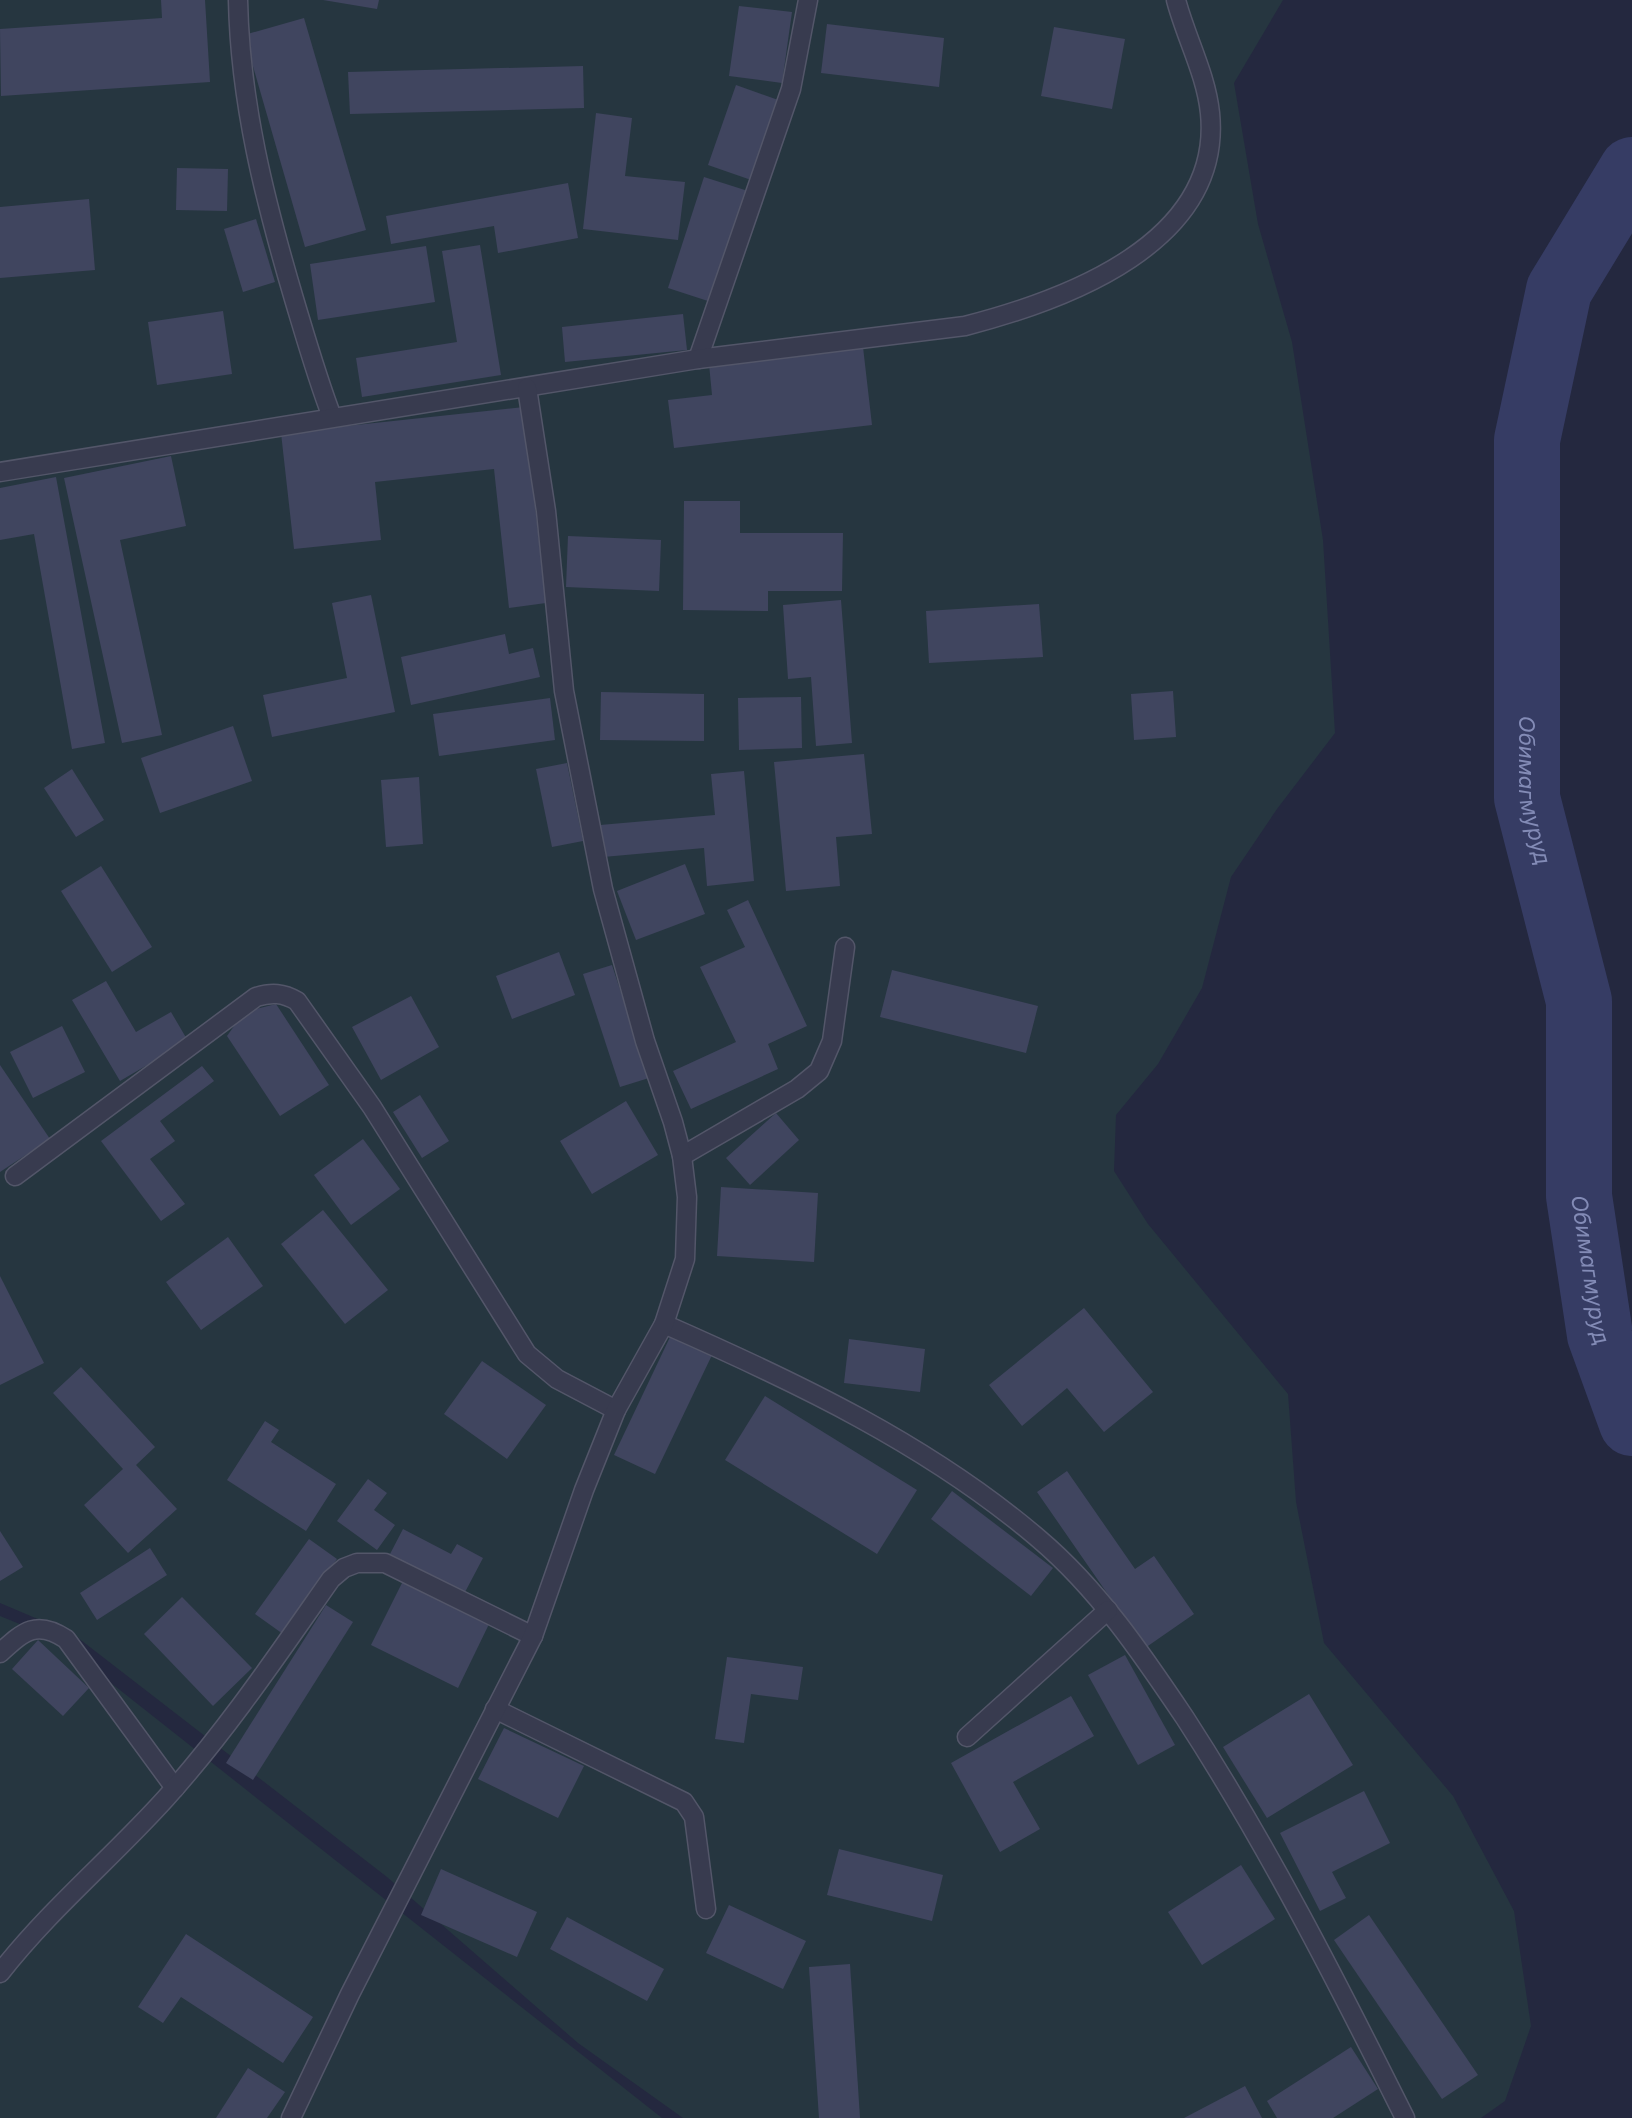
<svg xmlns="http://www.w3.org/2000/svg" width="1632" height="2118" viewBox="0 0 1632 2118" font-family="Inter,sans-serif">
	<style>
		.green { fill: #263640 }
		.lines { fill: none; stroke-linecap: round; stroke-linejoin: round }
		.river { stroke: #363c64; stroke-width: 66 }
		.building { fill: #40455f }
		.minor-casing { stroke: #535669; stroke-width: 21 }
		.minor { stroke: #383b4f; stroke-width: 18 }
		.labels { text-anchor: middle; stroke-width: 5; stroke-linejoin: round; paint-order: stroke }
		.water-label { font-size: 22px; font-style: italic; fill: #838bb6; stroke: #1d2034 }
	</style>
	<rect width="100%" height="100%" fill="#24283f"/>
	<g class="green">
		<path d="M0,0H1283L1234,83L1258,224L1292,342L1323,540L1335,733L1277,809L1231,877L1202,988L1158,1064L1116,1115L1114,1171L1148,1224L1288,1394L1296,1502L1324,1643L1453,1796L1514,1911L1531,2026L1505,2101L1481,2118H683L578,2043L387,1877L73,1634L0,1603Z"/>
		<path d="M0,1616L54,1638L662,2118H0Z"/>
	</g>
	<g class="lines">
		<path class="river" id="s1" d="M1632,170L1559,290L1527,440V798L1579,1001V1196L1600,1335L1632,1423"/>
	</g>
	<g class="building">
		<path d="M161,0H205L210,82L1,96L0,29L162,18Z"/>
		<path d="M323,0H379L377,9Z"/>
		<path d="M739,6L792,12L782,83L729,76Z"/>
		<path d="M304,18L366,230L305,247L244,35Z"/>
		<path d="M827,24L944,38L939,87L821,73Z"/>
		<path d="M1054,27L1125,39L1112,109L1041,96Z"/>
		<path d="M583,66L584,108L350,114L348,72Z"/>
		<path d="M736,85L781,101L754,181L708,165Z"/>
		<path d="M596,113L632,118L625,176L685,182L678,240L583,229Z"/>
		<path d="M177,168L228,169L227,211L176,210Z"/>
		<path d="M704,177L748,191L711,302L668,288Z"/>
		<path d="M568,183L578,238L498,253L494,226L391,244L386,216Z"/>
		<path d="M89,199L95,270L0,278V207Z"/>
		<path d="M256,219L275,282L243,292L224,229Z"/>
		<path d="M480,245L501,375L362,397L356,358L457,342L442,251Z"/>
		<path d="M426,246L435,302L318,320L310,264Z"/>
		<path d="M223,311L232,374L157,385L148,322Z"/>
		<path d="M683,314L687,350L565,362L562,327Z"/>
		<path d="M863,347L872,425L674,448L668,400L712,395L709,364Z"/>
		<path d="M524,407L546,603L509,608L494,469L375,482L381,540L294,549L281,433Z"/>
		<path d="M171,456L186,526L120,540L162,735L122,743L64,478Z"/>
		<path d="M56,477L105,743L72,749L34,534L0,540V488Z"/>
		<path d="M684,501H740V533H843L842,591H768V611L683,610Z"/>
		<path d="M568,536L661,540L659,591L566,587Z"/>
		<path d="M371,595L395,712L272,737L263,695L347,678L332,603Z"/>
		<path d="M841,600L852,743L816,746L811,677L788,679L783,605Z"/>
		<path d="M1039,604L1043,657L929,663L926,611Z"/>
		<path d="M505,634L509,654L533,648L540,677L411,705L401,657Z"/>
		<path d="M1173,691L1176,737L1134,740L1131,694Z"/>
		<path d="M601,692L704,694V741L600,740Z"/>
		<path d="M801,697L802,748L739,750L738,698Z"/>
		<path d="M550,698L555,740L439,756L433,714Z"/>
		<path d="M233,726L252,781L160,813L141,758Z"/>
		<path d="M864,754L872,834L836,837L840,886L786,891L774,762Z"/>
		<path d="M567,763L583,841L552,847L536,769Z"/>
		<path d="M72,769L104,820L76,837L44,788Z"/>
		<path d="M744,771L754,881L707,886L704,848L603,857L600,825L715,815L711,774Z"/>
		<path d="M419,777L423,844L386,847L381,780Z"/>
		<path d="M685,864L705,914L636,940L617,891Z"/>
		<path d="M101,866L152,947L112,972L61,891Z"/>
		<path d="M748,900L807,1026L768,1044L778,1069L691,1109L673,1071L736,1042L700,967L745,947L727,910Z"/>
		<path d="M559,952L575,995L512,1019L496,976Z"/>
		<path d="M612,965L649,1078L620,1087L583,974Z"/>
		<path d="M892,970L1038,1006L1026,1053L880,1017Z"/>
		<path d="M106,981L136,1032L171,1012L188,1041L120,1081L72,1000Z"/>
		<path d="M411,996L439,1047L381,1080L352,1027Z"/>
		<path d="M276,1004L329,1085L280,1116L227,1036L244,1012Z"/>
		<path d="M62,1026L85,1072L33,1098L10,1052Z"/>
		<path d="M0,1065L50,1139L0,1172Z"/>
		<path d="M202,1066L214,1081L160,1121L175,1141L150,1159L185,1204L161,1221L101,1141Z"/>
		<path d="M420,1095L449,1141L422,1158L393,1112Z"/>
		<path d="M626,1101L658,1155L592,1194L560,1141Z"/>
		<path d="M776,1113L799,1140L750,1185L726,1158Z"/>
		<path d="M363,1139L400,1189L351,1225L314,1175Z"/>
		<path d="M721,1187L818,1193L814,1262L717,1256Z"/>
		<path d="M323,1210L388,1290L345,1324L281,1244Z"/>
		<path d="M228,1237L263,1286L201,1330L166,1282Z"/>
		<path d="M0,1276L44,1363L0,1385Z"/>
		<path d="M1084,1308L1153,1392L1104,1432L1067,1388L1022,1426L989,1385Z"/>
		<path d="M671,1335L712,1355L655,1474L614,1455Z"/>
		<path d="M849,1339L925,1349L920,1392L844,1383Z"/>
		<path d="M482,1361L546,1405L507,1459L444,1414Z"/>
		<path d="M81,1367L155,1447L136,1465L177,1509L128,1553L84,1505L123,1469L53,1393Z"/>
		<path d="M765,1396L917,1490L877,1554L725,1460Z"/>
		<path d="M265,1421L279,1430L271,1442L336,1484L306,1531L227,1480Z"/>
		<path d="M1067,1471L1135,1569L1154,1556L1194,1614L1145,1648L1037,1492Z"/>
		<path d="M368,1479L387,1493L374,1510L395,1525L377,1550L337,1521Z"/>
		<path d="M952,1491L1053,1568L1031,1596L931,1519Z"/>
		<path d="M403,1529L451,1554L457,1544L483,1558L464,1594L390,1554Z"/>
		<path d="M0,1531L23,1567L0,1581Z"/>
		<path d="M309,1539L337,1559L283,1634L255,1614Z"/>
		<path d="M150,1548L167,1575L97,1620L80,1593Z"/>
		<path d="M404,1579L490,1622L458,1688L371,1645Z"/>
		<path d="M182,1597L252,1668L213,1706L144,1634Z"/>
		<path d="M326,1605L353,1622L253,1780L226,1763Z"/>
		<path d="M38,1640L89,1688L63,1716L12,1669Z"/>
		<path d="M1125,1655L1175,1745L1138,1765L1088,1675Z"/>
		<path d="M727,1657L803,1667L798,1700L751,1694L744,1743L715,1739Z"/>
		<path d="M1309,1694L1353,1765L1267,1818L1223,1747Z"/>
		<path d="M1071,1696L1094,1736L1013,1782L1040,1829L1000,1852L951,1763Z"/>
		<path d="M504,1728L584,1766L558,1818L478,1779Z"/>
		<path d="M1364,1791L1390,1843L1332,1872L1346,1898L1320,1911L1280,1833Z"/>
		<path d="M839,1849L943,1875L932,1921L827,1895Z"/>
		<path d="M1241,1865L1275,1919L1202,1965L1168,1912Z"/>
		<path d="M441,1869L537,1912L517,1957L421,1915Z"/>
		<path d="M729,1905L806,1941L783,1989L706,1953Z"/>
		<path d="M1369,1915L1478,2075L1442,2099L1334,1940Z"/>
		<path d="M567,1917L664,1969L647,2001L550,1949Z"/>
		<path d="M186,1934L313,2017L283,2063L181,1997L163,2023L138,2007Z"/>
		<path d="M850,1964L860,2118H819L809,1967Z"/>
		<path d="M1351,2047L1378,2089L1333,2118H1277L1267,2101Z"/>
		<path d="M248,2068L285,2092L267,2118H216Z"/>
		<path d="M1245,2086L1262,2118H1184Z"/>
	</g>
	<g class="lines">
		<g class="minor-casing">
			<g id="minor">
				<path d="M238,0C240,103 265,201 294,299C306,339 317,378 332,417"/>
				<path d="M698,359L791,89L808,0"/>
				<path d="M0,472L698,359L965,326C1066,300 1223,243 1210,113C1206,74 1186,38 1176,0"/>
				<path d="M682,1156L797,1089L819,1071L832,1041L845,947"/>
				<path d="M15,1176L256,997C272,992 283,993 297,1001L372,1107L527,1354L557,1379L616,1410"/>
				<path d="M664,1324C796,1382 929,1445 1039,1539C1098,1589 1142,1654 1185,1718C1268,1846 1337,1982 1405,2118"/>
				<path d="M0,1653C23,1632 36,1619 66,1639L175,1788"/>
				<path d="M495,1709L684,1802L694,1817L706,1909"/>
				<path d="M967,1737L1108,1610"/>
				<path d="M0,1973C50,1909 112,1858 166,1798C227,1730 279,1653 331,1579L344,1568L357,1563H385L533,1636"/>
				<path d="M291,2118L350,1994L533,1636L584,1490L616,1410L664,1324L685,1259L687,1197L682,1156L673,1122L645,1041L603,889L564,691L546,511L527,388"/>
			</g>
		</g>
		<use href="#minor" class="minor"/>
	</g>
	<g class="labels">
		<g class="water-label">
			<text dy="8" stroke="none"><textPath href="#s1" startOffset="645">Обимагмуруд</textPath></text>
			<text dy="8" stroke="none"><textPath href="#s1" startOffset="1131">Обимагмуруд</textPath></text>
		</g>
	</g>
</svg>
